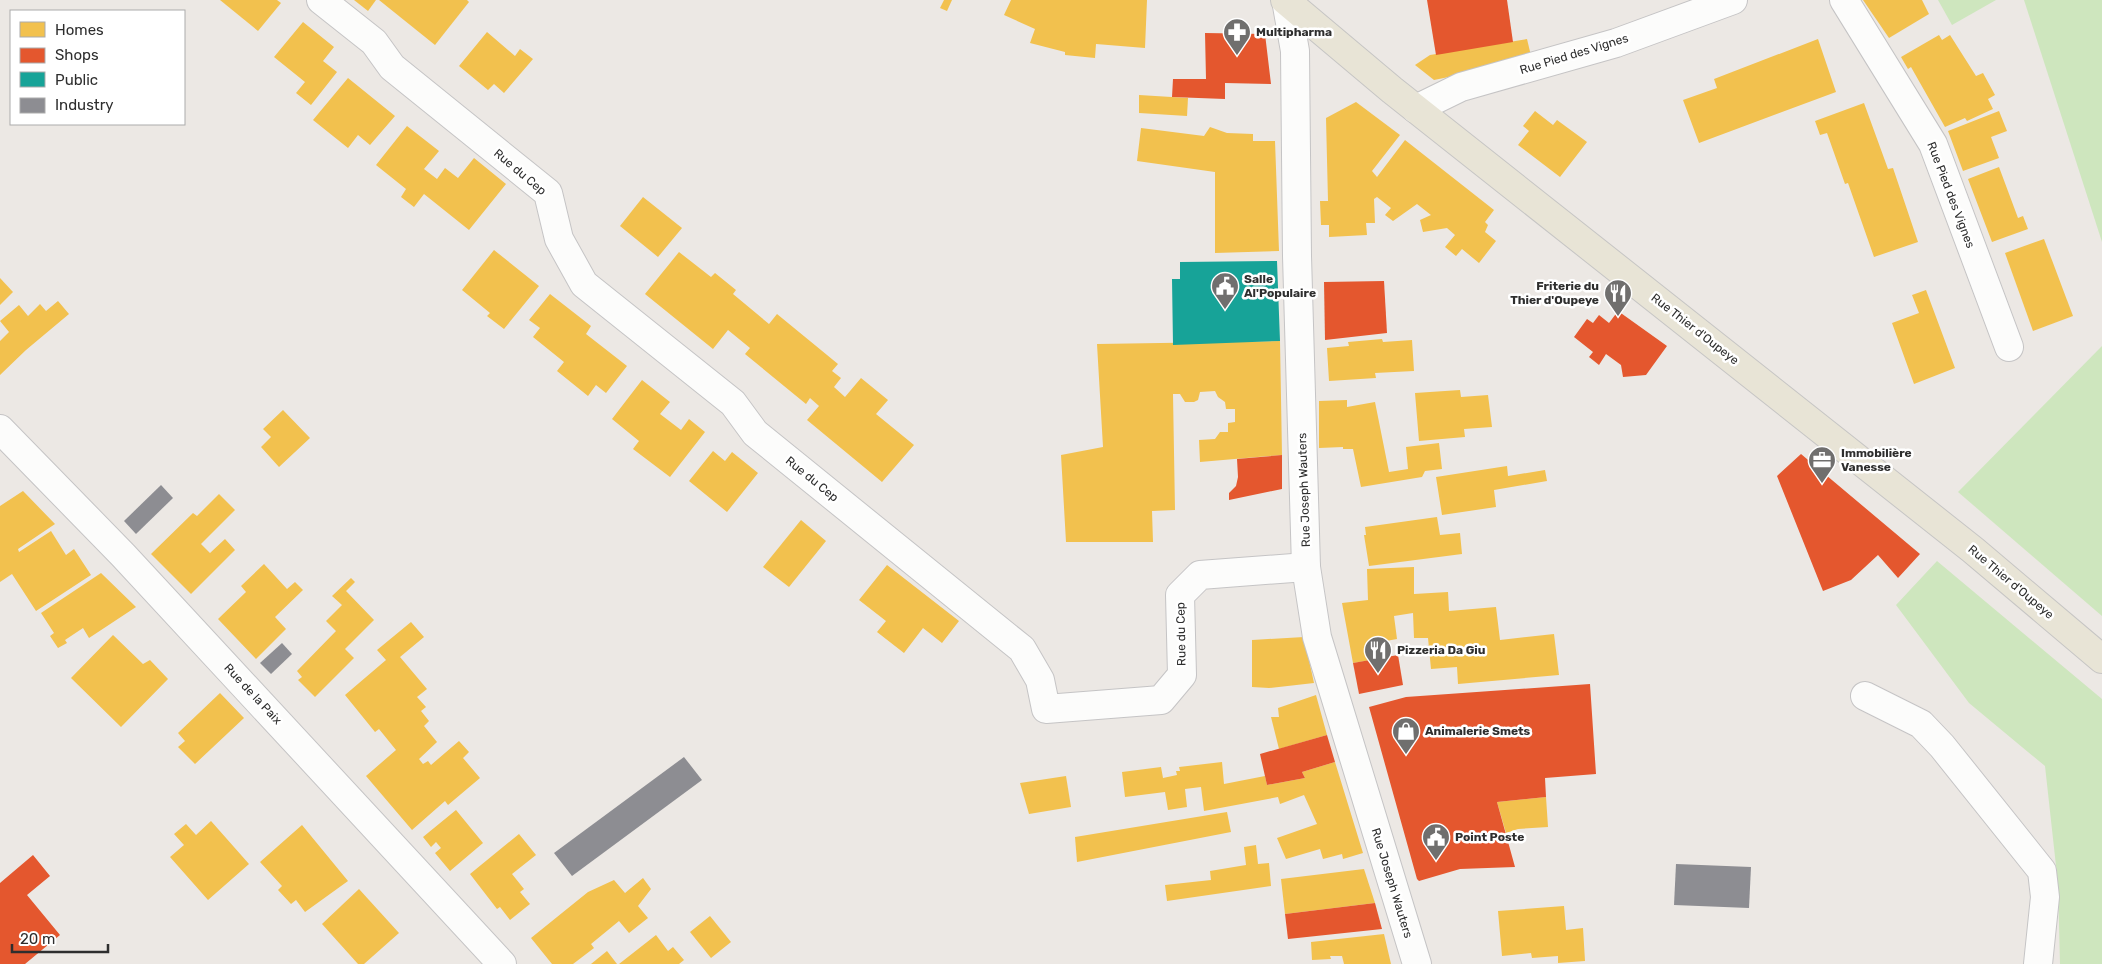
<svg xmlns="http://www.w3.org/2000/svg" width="2102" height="964" viewBox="0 0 2102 964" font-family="Rubik,sans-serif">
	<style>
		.green { fill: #cee6be }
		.homes { fill: #f2c14e }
		.shops { fill: #e4572e }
		.public { fill: #17a398 }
		.industry { fill: #8d8d92 }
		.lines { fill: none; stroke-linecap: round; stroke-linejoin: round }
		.minor-casing { stroke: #c5c4c5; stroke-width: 30 }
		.major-casing { stroke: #c6c5c4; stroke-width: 30 }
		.minor { stroke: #fcfcfb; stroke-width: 28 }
		.major { stroke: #e8e4d6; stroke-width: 28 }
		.labels { text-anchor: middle; stroke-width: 5; stroke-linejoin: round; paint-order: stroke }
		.poi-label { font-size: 12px; font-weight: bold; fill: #2e2e2e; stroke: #fff; text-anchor: start }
		.street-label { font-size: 12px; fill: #2e2e2e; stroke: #fff }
	</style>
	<rect width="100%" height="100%" fill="#ece8e4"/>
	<g class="green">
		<path d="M1938,0H1996L1952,25Z"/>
		<path d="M2024,0H2102V242Z"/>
		<path d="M2102,346V616L1958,492Z"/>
		<path d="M1937,561L2102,699V964H2060L2058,884L2045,766L1969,703L1896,605Z"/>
	</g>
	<g class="homes">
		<path d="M220,0H277L281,3L258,31Z"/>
		<path d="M354,0H376L368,11Z"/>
		<path d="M379,0H467L469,2L435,45Z"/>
		<path d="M944,0H952L947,11L940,8Z"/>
		<path d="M1011,0H1147L1145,48L1096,44L1095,58L1065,55V52L1030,43L1035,29L1004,15Z"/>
		<path d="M1863,0H1922L1929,14L1889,38Z"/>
		<path d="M303,22L334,47L323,61L337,72L311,105L296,93L305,82L274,57Z"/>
		<path d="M487,32L515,56L520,49L533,59L504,93L494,84L488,90L459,66Z"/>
		<path d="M1939,35L1942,40L1950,35L1976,76L1983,73L1995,95L1988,99L1993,109L1967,121L1965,118L1945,127L1911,67L1908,69L1901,57Z"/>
		<path d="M1527,39L1532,60L1434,80L1415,65L1430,55Z"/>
		<path d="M1818,39L1836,92L1699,143L1683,100L1717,88L1714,79Z"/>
		<path d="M348,78L395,116L370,145L358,135L348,148L313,120Z"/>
		<path d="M1139,95L1188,98L1187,116L1139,113Z"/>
		<path d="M1356,102L1400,135L1372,171L1377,177L1405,140L1494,210L1485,222L1488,225L1485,232L1496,241L1479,263L1462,249L1456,256L1445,247L1455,235L1447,228L1423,232L1420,220L1431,215L1417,204L1393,221L1385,215L1391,208L1377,197L1374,199L1375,223H1366L1367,235L1329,237V225H1321L1320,201H1328L1326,118Z"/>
		<path d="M1864,103L1888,169L1893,168L1918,242L1874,257L1848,183L1845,184L1827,133L1820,135L1815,121Z"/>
		<path d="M1535,111L1553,125L1557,120L1587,142L1560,177L1518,145L1529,131L1523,126Z"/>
		<path d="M1999,111L2007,131L1991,137L1999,158L1963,171L1948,131Z"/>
		<path d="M407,126L439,151L424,169L437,179L445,168L458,178L474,158L506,184L469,230L424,194L414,207L401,197L406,189L376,165Z"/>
		<path d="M1210,127L1227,133L1253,134V141H1275L1279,251L1215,253V172L1137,161L1141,128L1204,136Z"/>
		<path d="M1999,167L2018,218L2023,216L2028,229L1992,242L1968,179Z"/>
		<path d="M643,197L682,228L658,257L620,226Z"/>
		<path d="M2044,239L2073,316L2033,331L2005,253Z"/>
		<path d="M494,250L539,286L504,329L487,316L490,313L462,290Z"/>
		<path d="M679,252L711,277L715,273L736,290L733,294L769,324L777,314L838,364L832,371L841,378L834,387L845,397L861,378L888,400L876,414L914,445L882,482L807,420L819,406L810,398L806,404L745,354L750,348L728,330L713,349L645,294Z"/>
		<path d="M0,278L13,292L0,305Z"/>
		<path d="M1926,290L1955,368L1914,384L1892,323L1919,313L1912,295Z"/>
		<path d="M550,294L591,326L586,334L627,366L606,393L596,385L588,396L557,371L564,362L533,337L540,328L529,320Z"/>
		<path d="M58,301L69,314L26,350L0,375V341L9,332L0,321L19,305L28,316L40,304L46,311Z"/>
		<path d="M1382,339L1383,342L1412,340L1414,371L1375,373L1376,378L1329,381L1327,348L1349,346L1348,342Z"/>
		<path d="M1280,341L1282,455L1200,462L1199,440L1215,439L1220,432H1228V423L1235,422V409H1226L1225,402L1218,397L1215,391L1200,392L1198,400L1194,402H1185L1180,394H1173L1175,510L1152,511L1153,542H1066L1061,455L1103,447L1097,344Z"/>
		<path d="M642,380L670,402L660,414L681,430L689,419L705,432L670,477L633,449L639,441L612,419Z"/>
		<path d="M1460,390L1461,397L1488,395L1492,427L1464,429L1465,437L1419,441L1415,393Z"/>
		<path d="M1347,400V407L1375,402L1389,472L1408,469L1406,447L1439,443L1442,469L1425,471L1422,477L1361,487L1353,449H1343V447L1319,448V401Z"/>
		<path d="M283,410L310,438L279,467L261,447L271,437L263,429Z"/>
		<path d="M713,451L725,461L732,452L758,473L727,512L689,481Z"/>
		<path d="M1507,466L1508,476L1545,470L1547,481L1494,490L1496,507L1442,515L1436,477Z"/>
		<path d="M23,491L55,524L18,549L19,552L51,531L66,555L74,549L91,575L36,611L12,574L0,582V506Z"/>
		<path d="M219,494L235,510L201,544L210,553L225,539L235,550L191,594L151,554L193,513L197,516Z"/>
		<path d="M1437,517L1440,535L1460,533L1462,554L1369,566L1364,535H1366L1365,527Z"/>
		<path d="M801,520L826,541L789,587L763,567Z"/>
		<path d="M264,564L287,589L295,582L303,590L275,617L286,629L256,659L218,619L246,592L241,586Z"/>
		<path d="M887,565L959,621L942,643L923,628L904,653L877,632L886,621L859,600Z"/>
		<path d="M1414,567V594L1448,592L1449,611L1496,607L1500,640L1554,634L1559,675L1458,684L1457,667L1431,669L1428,638H1414L1413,613L1394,616L1397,639L1386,641L1389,657L1353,663L1342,603L1368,600L1367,569Z"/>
		<path d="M101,573L136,607L89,638L83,628L65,640L67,643L58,648L50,636L54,633L41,613Z"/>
		<path d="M351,578L355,582L346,591L374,620L345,649L354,658L315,697L298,680L302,677L297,671L336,631L326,621L342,605L332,596Z"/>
		<path d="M411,622L424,637L400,657L427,689L417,697L426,707L421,711L429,721L424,726L437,742L419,759L423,764L428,761L431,765L459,741L469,752L463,758L480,778L448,805L445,801L412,830L366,776L396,750L379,729L375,732L345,695L386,660L377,650Z"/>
		<path d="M113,635L143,664L150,660L168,679L121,727L71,678Z"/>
		<path d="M1304,637L1314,683L1269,688L1252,687V640Z"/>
		<path d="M220,693L244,718L195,764L178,747L185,741L178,733Z"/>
		<path d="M1316,695L1327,735L1279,749L1271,717H1279L1278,708Z"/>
		<path d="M1222,762L1224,784L1265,776L1267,785L1305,778L1302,772L1335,762L1363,853L1343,859L1342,854L1323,859L1320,849L1286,859L1277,838L1317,824L1304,795L1280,804L1278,797L1204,811L1201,787L1185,789L1187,807L1168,810L1165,792L1125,797L1122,772L1161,767L1163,778L1177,775L1176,771H1180L1179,767Z"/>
		<path d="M1066,776L1071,807L1029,814L1020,783Z"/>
		<path d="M1546,797L1548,827L1518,829L1506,833L1497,802Z"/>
		<path d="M456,810L483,843L450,871L435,853L441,848L436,842L431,847L423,837Z"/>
		<path d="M1227,812L1231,832L1077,862L1075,837Z"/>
		<path d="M211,821L249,864L208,900L170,857L184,845L174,834L186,824L196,835Z"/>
		<path d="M302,825L348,881L305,912L296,900L291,904L278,890L282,886L260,862Z"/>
		<path d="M519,834L536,855L512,874L524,889L520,892L530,904L510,920L500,907L497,909L470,874Z"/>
		<path d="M1256,845L1258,864L1269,863L1271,886L1167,901L1165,885L1211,880L1210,871L1246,865L1244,847Z"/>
		<path d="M1364,869L1375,903L1285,914L1281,879Z"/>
		<path d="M643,878L651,889L638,906L648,918L629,933L619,921L591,944L594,948L573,964H552L531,938L588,892L614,880L625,893Z"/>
		<path d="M359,889L399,933L364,964H358L322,924Z"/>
		<path d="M1564,906L1566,930L1583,928L1585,961L1558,963V956L1532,958L1531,953L1502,956L1498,911Z"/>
		<path d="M710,916L731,942L711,958L690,932Z"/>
		<path d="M1384,934L1391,964H1344L1342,956H1330L1331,959L1312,960L1311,942Z"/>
		<path d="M656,935L668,951L673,947L684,960L679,964H619Z"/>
		<path d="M607,951L617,964H591Z"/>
	</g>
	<g class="shops">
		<path d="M1427,0H1507L1513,42L1436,55Z"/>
		<path d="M1205,33L1265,34L1271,84L1225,83V99L1172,97L1173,79H1206Z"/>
		<path d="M1384,281L1387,333L1325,340L1324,282Z"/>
		<path d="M1618,311L1667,346L1646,375L1623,377L1621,365L1606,354L1599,365L1589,357L1593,352L1574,337L1587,319L1593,323L1599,315L1609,323Z"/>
		<path d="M1801,454L1920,554L1898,578L1878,555L1851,580L1823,591L1777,476Z"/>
		<path d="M1282,455V489L1229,500V493L1236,486L1238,477L1237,459Z"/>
		<path d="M1398,655L1403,685L1359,694L1353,663Z"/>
		<path d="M1590,684L1596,774L1545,778L1546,797L1497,802L1515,867L1460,869L1419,881L1417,879L1369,707L1406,697Z"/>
		<path d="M1327,735L1335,762L1302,772L1305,778L1267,785L1260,754Z"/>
		<path d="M33,855L50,876L27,895L60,935L25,964H0V883Z"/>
		<path d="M1375,903L1382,929L1288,939L1285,914Z"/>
	</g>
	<path class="public" d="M1277,261L1280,341L1173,345L1172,279H1180V262Z"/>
	<g class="industry">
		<path d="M161,485L173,498L136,534L124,521Z"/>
		<path d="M282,643L292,654L271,674L260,663Z"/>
		<path d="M684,757L702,780L572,876L554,853Z"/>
		<path d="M1676,864L1751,867L1749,908L1674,905Z"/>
	</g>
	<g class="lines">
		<g class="minor-casing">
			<g id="minor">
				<path d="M321,0L374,42L392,67L548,193L559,239L584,284L733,403L755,433L1022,649L1040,680L1046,709L1161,700L1182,675L1180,595L1200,575L1306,567"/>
				<path d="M1286,0L1295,51L1297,256L1306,567L1317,637L1417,964"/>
				<path d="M1844,0L1933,144L2009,347"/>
				<path d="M1416,109L1461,87L1616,43L1733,0"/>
				<path d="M0,429L123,555L502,964"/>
				<path d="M1865,696L1921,724L1942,746L2042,871L2045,897L2038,964"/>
			</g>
		</g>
		<g class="major-casing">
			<path id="major" d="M1285,0L1392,90L1973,550L2102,659"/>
		</g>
		<use href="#minor" class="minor"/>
		<use href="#major" class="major"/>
	</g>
	<defs>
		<g id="pharmacy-pin" transform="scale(1.4375)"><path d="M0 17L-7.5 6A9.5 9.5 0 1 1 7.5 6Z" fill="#706f6e" stroke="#fff"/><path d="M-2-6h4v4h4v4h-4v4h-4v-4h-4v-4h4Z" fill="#fff"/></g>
		<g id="civic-pin" transform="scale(1.4375)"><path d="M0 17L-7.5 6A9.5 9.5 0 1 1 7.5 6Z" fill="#706f6e" stroke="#fff"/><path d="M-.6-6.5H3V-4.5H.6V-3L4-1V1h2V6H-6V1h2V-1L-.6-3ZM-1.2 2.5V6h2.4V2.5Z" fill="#fff"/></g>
		<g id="restaurant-pin" transform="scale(1.4375)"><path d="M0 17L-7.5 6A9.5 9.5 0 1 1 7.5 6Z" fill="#706f6e" stroke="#fff"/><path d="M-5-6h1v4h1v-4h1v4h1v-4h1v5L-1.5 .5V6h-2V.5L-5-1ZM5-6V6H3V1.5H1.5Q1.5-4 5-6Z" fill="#fff"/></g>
		<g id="office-pin" transform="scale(1.4375)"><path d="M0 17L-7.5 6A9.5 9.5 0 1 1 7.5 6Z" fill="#706f6e" stroke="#fff"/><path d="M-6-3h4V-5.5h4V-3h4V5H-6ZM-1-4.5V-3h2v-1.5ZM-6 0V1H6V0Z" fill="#fff"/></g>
		<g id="shop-pin" transform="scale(1.4375)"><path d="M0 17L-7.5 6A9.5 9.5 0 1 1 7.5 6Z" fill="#706f6e" stroke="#fff"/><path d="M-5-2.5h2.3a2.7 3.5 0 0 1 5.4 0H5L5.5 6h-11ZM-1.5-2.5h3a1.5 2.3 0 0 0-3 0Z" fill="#fff"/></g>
	</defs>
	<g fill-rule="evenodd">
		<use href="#pharmacy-pin" x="1237" y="32"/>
		<use href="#civic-pin" x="1225" y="286"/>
		<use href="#restaurant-pin" x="1618" y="293"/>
		<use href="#office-pin" x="1822" y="460"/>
		<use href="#restaurant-pin" x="1378" y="650"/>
		<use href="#shop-pin" x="1406" y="731"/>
		<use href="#civic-pin" x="1436" y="837"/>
	</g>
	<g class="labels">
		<g class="poi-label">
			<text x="1256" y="36">Multipharma</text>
			<text x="1244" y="283">Salle<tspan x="1244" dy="14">Al'Populaire</tspan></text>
			<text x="1599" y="290" text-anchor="end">Friterie du<tspan x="1599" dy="14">Thier d'Oupeye</tspan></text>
			<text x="1841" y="457">Immobilière<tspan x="1841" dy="14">Vanesse</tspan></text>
			<text x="1397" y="654">Pizzeria Da Giu</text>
			<text x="1425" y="735">Animalerie Smets</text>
			<text x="1455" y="841">Point Poste</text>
		</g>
		<g class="street-label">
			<text transform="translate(1574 54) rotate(-17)" y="4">Rue Pied des Vignes</text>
			<text transform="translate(520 172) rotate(40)" y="4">Rue du Cep</text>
			<text transform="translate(1951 195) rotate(69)" y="4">Rue Pied des Vignes</text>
			<text transform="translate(1695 329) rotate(38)" y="4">Rue Thier d'Oupeye</text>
			<text transform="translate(812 479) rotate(39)" y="4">Rue du Cep</text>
			<text transform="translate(1304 490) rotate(-92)" y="4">Rue Joseph Wauters</text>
			<text transform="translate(2011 582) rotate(40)" y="4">Rue Thier d'Oupeye</text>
			<text transform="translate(1181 634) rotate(-91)" y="4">Rue du Cep</text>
			<text transform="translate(253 694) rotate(47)" y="4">Rue de la Paix</text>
			<text transform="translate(1392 883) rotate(73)" y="4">Rue Joseph Wauters</text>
		</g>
	</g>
	<rect x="10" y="10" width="175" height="115" fill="#ffffff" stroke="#ababab"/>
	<rect x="20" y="22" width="25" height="15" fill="#f2c14e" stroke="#ababab"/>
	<text x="55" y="35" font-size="15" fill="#2e2e2e">Homes</text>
	<rect x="20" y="48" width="25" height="15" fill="#e4572e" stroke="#ababab"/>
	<text x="55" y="60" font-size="15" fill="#2e2e2e">Shops</text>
	<rect x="20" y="72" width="25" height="15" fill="#17a398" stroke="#ababab"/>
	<text x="55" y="85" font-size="15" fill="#2e2e2e">Public</text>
	<rect x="20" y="98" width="25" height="15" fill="#8d8d92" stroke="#ababab"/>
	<text x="55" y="110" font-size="15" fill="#2e2e2e">Industry</text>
	<path d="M12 944v8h96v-8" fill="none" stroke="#2e2e2e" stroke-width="2.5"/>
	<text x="20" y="944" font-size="15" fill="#2e2e2e" stroke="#ffffff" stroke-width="4" paint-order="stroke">20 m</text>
</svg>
